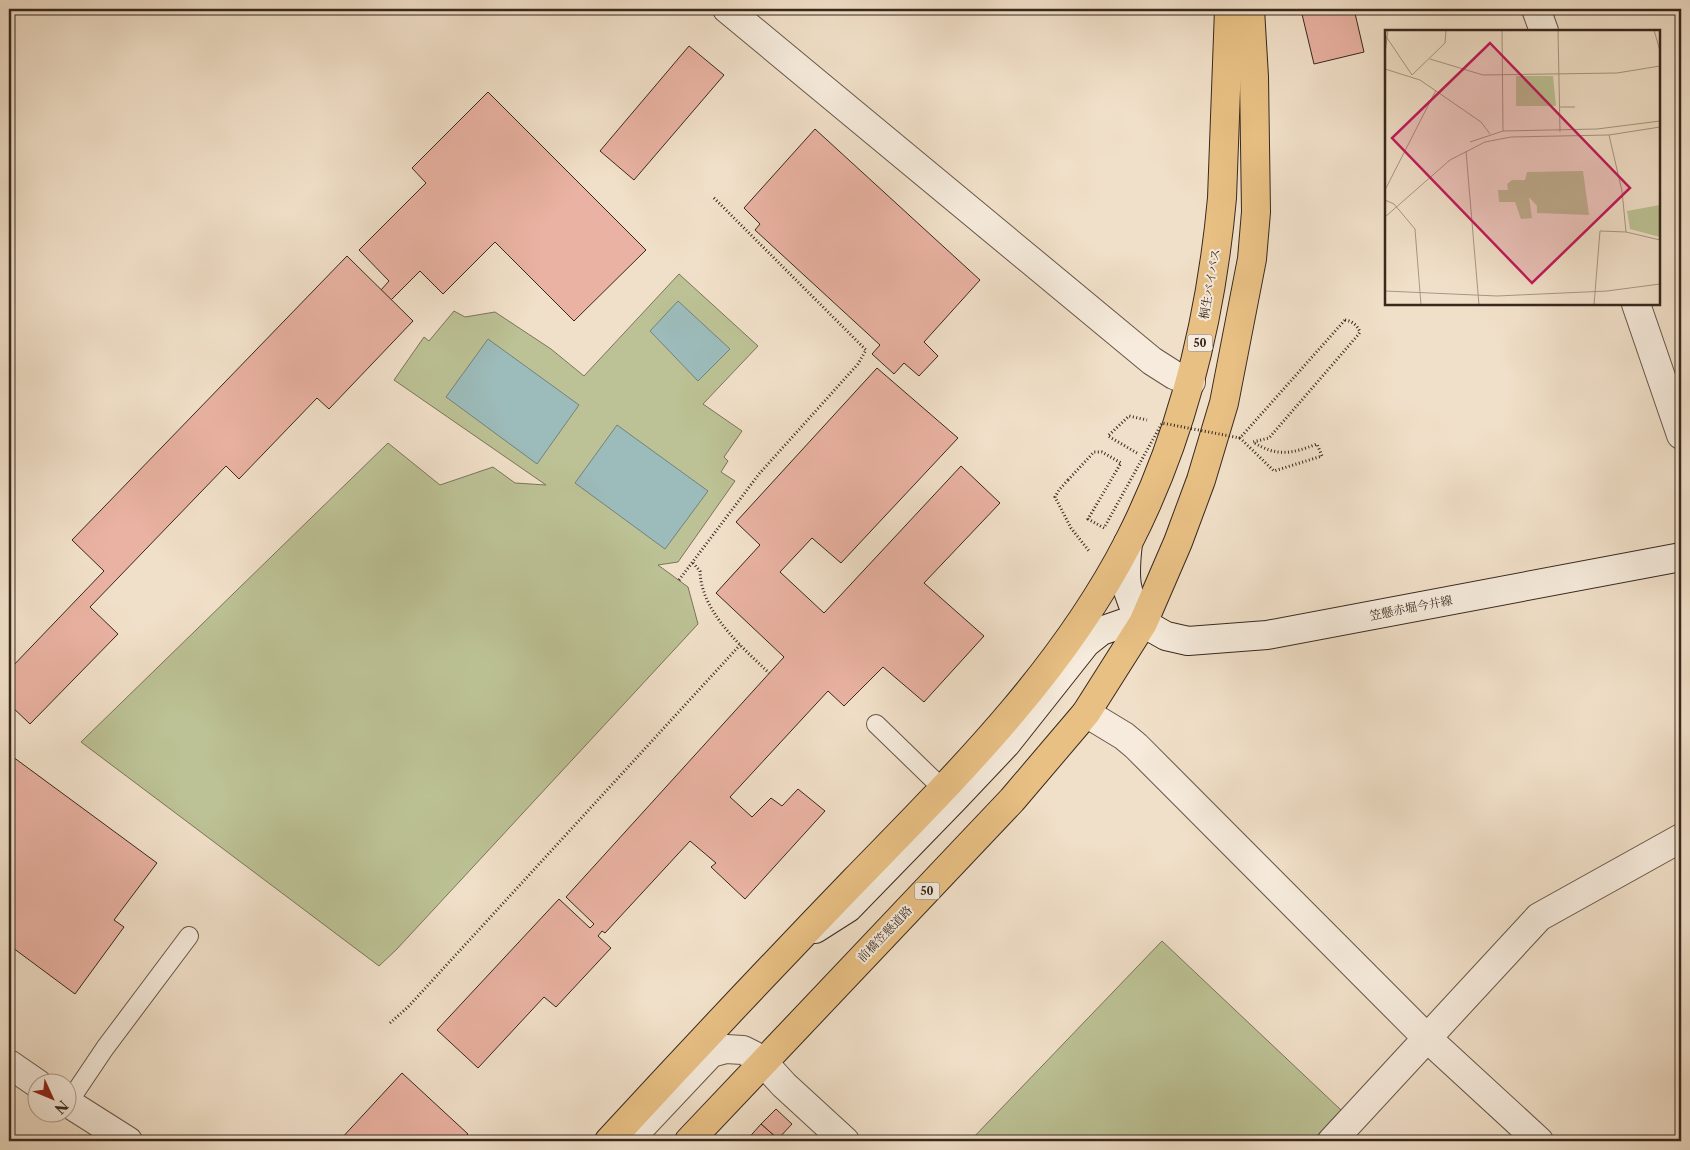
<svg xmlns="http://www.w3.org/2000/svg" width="1690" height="1150" viewBox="0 0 1690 1150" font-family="'Libre Caslon Text','Noto Serif JP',serif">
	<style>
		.green { fill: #bcc295; stroke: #7a755a }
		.water { fill: #9cbcbb; stroke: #74817c }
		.building { fill: #e9b2a2; stroke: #38281e }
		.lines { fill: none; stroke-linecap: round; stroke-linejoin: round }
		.service-casing { stroke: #665649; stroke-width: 20 }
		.minor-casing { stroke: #665649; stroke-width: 30 }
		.tertiary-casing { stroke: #665649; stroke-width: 30 }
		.secondary-casing { stroke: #38281e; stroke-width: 30 }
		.trunk-casing { stroke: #38281e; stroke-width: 30 }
		.path { stroke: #38281e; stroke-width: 3; stroke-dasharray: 1 2.5; stroke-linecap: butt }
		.service { stroke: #f6ebdc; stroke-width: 18 }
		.minor { stroke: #f6ebdc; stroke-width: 28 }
		.tertiary { stroke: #f6ebdc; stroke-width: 28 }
		.secondary { stroke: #f6ebdc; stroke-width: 28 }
		.trunk { stroke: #e8c084; stroke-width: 28 }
		.path-bridge { stroke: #38281e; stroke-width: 3; stroke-dasharray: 1 2.5; stroke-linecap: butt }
		.labels { text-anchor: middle; stroke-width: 4; stroke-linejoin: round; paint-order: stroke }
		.shield { fill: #f6ebdc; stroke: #716257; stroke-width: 1 }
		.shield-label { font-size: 11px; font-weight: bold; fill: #38281e }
		.street-label { font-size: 12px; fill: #38281e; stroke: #f6ebdc }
		.inset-road { fill: none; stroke: #a79685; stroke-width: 1 }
		.view { fill: #c2185b; fill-opacity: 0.15; stroke: #c2185b; stroke-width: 2.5 }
		.inset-edge { fill: none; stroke: #38281e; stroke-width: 2.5 }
	</style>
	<rect width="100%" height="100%" fill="#f1e0c9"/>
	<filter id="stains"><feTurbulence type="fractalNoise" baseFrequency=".004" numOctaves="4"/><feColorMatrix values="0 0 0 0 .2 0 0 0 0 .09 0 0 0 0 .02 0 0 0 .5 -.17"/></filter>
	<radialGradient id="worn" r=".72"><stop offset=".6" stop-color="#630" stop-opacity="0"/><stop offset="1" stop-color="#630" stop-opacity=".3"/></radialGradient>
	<g class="green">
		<path d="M679,274L758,346L703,404L742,431L724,457L728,461L721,472L735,481L678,562L658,565L688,587L698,624L397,949L379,966L81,742L388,443L440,485L493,467L515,483L546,485L394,380L424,337L429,341L454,311L465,317L495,312L551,349L584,376Z"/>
		<path d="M1162,941L1341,1110L1312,1141H970Z"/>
	</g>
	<g class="water">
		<path d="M678,301L730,349L698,381L650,331Z"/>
		<path d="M488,339L579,405L537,464L446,397Z"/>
		<path d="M617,425L708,491L665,549L575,483Z"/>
	</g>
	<g class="building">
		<path d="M1308,9H1354L1364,52L1314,64L1301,10Z"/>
		<path d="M689,46L724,75L634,180L600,151Z"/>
		<path d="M488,92L646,250L574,321L495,242L443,294L420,271L391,300L381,290L389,281L359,250L426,183L412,168Z"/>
		<path d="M815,129L980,280L924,342L938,356L919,376L904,363L894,374L872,354L880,345L755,230L760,224L744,208Z"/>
		<path d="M347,256L413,321L329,409L317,398L239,479L226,466L90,607L118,634L30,724L9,704V670L104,571L72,540Z"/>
		<path d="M877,368L958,438L841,563L812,538L780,572L824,613L961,466L1000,503L924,583L984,636L924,702L883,667L844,706L828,691L730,797L752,817L771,798L782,806L798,789L825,811L745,899L711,867L716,863L690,841L605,933L602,931L598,936L611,948L556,1007L544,997L478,1068L437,1030L559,899L590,928L594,924L566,897L784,657L716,593L760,545L736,522Z"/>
		<path d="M9,754L157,863L114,920L124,927L75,994L9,945Z"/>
		<path d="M402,1073L468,1134L461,1141H339Z"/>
		<path d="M776,1109L792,1124L778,1139L761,1124Z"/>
		<path d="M761,1124L778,1139L776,1141H746Z"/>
	</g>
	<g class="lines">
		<g class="service-casing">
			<g id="service">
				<path d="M876,724L943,789"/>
				<path d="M68,1103L105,1048L189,936"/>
			</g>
		</g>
		<g class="minor-casing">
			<g id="minor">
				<path d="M727,9L1152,361L1174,375L1191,382"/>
				<path d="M1536,9L1544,31"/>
				<path d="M1636,304L1681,435"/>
				<path d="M1086,713L1124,736L1136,746L1427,1038L1539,1141"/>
				<path d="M9,1064L38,1084"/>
				<path d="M68,1103L128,1141"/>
				<path d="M1332,1141L1539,917L1681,838"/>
			</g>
		</g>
		<g class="tertiary-casing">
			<path id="tertiary" d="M628,1141L711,1053L726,1049L743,1050L753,1055L763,1062L784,1085L845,1141"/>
		</g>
		<g class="secondary-casing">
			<g id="secondary">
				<path d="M1128,543C1124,578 1124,593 1143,623"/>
				<path d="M815,929L848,908L954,799L1006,744L1086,643L1101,631L1124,623H1143L1166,636L1188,641L1267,635L1681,557"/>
			</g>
		</g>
		<g class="trunk-casing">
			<g id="trunk">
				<path d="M609,1141C690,1053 772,966 855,880C956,776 1061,673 1128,543C1183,436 1211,318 1222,198L1229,9"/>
				<path d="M689,1141L1012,800L1086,713L1143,623L1178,542L1201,480L1224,403L1252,259L1256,212L1254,77L1250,9"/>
			</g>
		</g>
		<g class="path">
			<path d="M1345,320C1352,321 1357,325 1360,332L1358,335L1269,438L1253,442C1277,457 1291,454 1317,444L1322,456L1274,471L1240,438Z"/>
			<path d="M1137,453L1108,436L1129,416L1147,420"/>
			<path d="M1068,480L1059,490L1055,497L1071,528L1089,551"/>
			<path d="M693,563L700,571C701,612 742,647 769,673"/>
			<path d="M679,580L759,474L858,364L866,350L713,197"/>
			<path d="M390,1023L408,1007L740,645"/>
		</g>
		<use href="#service" class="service"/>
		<use href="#minor" class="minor"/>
		<use href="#tertiary" class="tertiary"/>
		<use href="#secondary" class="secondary"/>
		<use href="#trunk" class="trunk"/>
		<path class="path-bridge" d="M1068,480L1094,452H1102L1121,463L1088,519L1104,528L1162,423L1240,438"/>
	</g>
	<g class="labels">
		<g class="shield">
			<rect x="1187.5" y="334.5" width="25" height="17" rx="4"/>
			<rect x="914.5" y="882.5" width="25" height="17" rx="4"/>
		</g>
		<g class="shield-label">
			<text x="1200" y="347">50</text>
			<text x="927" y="895">50</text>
		</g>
		<g class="street-label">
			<text transform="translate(1210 284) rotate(-80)" y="4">桐生バイパス</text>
			<text transform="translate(1411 608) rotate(-11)" y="4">笠懸赤堀今井線</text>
			<text transform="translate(885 934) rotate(-46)" y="4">前橋笠懸道路</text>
		</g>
	</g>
	<g transform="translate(1385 30)">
		<rect width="275" height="275" fill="#f1e0c9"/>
		<path d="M131,46H168L171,76H131ZM198,141L204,185L152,183V176L144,167L147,188L136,189L130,172H114L113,160H123L122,154L127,150H140L142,142ZM275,175V207L245,199L242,181Z" fill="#bcc295"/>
		<path class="inset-road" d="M117,0L118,101M173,0L175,102M269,0L275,21M0,5L27,45L60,13L61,0M0,23L3,0M45,29L98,45L232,43L275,36M0,39L35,50L96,92L105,104M174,77H190M224,105L237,161L241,202M85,112L118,101L212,99L275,91M81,121L94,275M0,160L51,60M0,170L9,174L30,199L36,275M0,187L65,130L100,112L126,107L224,105L275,97M0,261L112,266L222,261L275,254M209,275L215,201L241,202L275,210"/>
		<path class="view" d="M105,13L245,158L147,253L7,108Z"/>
		<rect width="275" height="275" class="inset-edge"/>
	</g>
	<rect width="1690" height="1150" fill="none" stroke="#f1e0c9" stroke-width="30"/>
	<rect x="10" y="10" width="1670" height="1130" fill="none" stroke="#38281e" stroke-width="2.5"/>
	<rect x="15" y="15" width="1660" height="1120" fill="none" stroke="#38281e"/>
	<g transform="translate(52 1098) rotate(134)"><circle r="24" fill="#f6ebdc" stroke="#aa9d90"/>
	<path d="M0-4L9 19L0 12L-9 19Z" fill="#8f2418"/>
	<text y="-8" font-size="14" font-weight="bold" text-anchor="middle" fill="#38281e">N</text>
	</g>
	<rect width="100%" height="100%" filter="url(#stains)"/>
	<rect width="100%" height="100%" fill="url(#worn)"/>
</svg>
